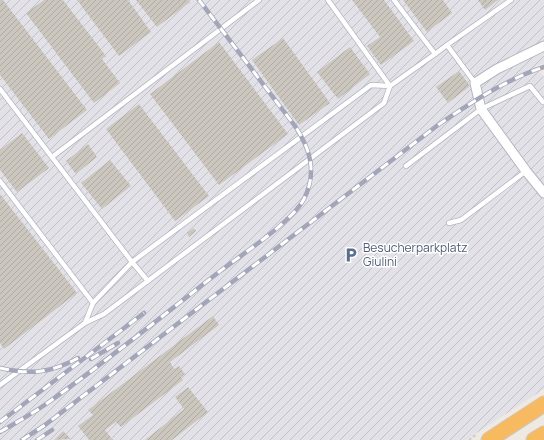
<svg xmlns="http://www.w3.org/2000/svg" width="544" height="440" viewBox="0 0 544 440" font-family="Manrope,sans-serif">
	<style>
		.industrial { fill: url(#industrial-furrows) }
		.building { fill: url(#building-hatch) }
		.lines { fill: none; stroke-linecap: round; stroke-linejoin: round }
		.service-casing { stroke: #b4b7c1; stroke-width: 6 }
		.minor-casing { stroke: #b4b7c1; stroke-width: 11 }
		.trunk-casing { stroke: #c9c9c9; stroke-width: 17 }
		.path { stroke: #c9c9c9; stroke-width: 2; stroke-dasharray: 3 2; stroke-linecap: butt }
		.service { stroke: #fff; stroke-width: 4.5 }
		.minor { stroke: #fff; stroke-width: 9 }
		.trunk { stroke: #f8ba60; stroke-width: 15 }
		.rail-casing { stroke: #a3a6b8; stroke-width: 4.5 }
		.rail { stroke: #fff; stroke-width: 3; stroke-dasharray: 9; stroke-linecap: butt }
		.labels { text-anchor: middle; stroke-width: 3; stroke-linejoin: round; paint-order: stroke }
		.service-label { font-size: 12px; fill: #4e5e75; stroke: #fff; text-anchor: start }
	</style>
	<defs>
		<pattern id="industrial-furrows" width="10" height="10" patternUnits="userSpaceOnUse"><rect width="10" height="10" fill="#e3e1e8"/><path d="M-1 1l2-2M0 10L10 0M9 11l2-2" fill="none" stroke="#c3c1c7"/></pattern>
		<pattern id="building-hatch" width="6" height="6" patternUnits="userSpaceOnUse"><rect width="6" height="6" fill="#cbc7bf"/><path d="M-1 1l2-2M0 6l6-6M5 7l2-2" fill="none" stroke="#afaba4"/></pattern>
	</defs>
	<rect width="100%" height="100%" fill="#efe9e1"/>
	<path class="industrial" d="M0,0H544V63L535,66L544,77V389L466,440H0Z"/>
	<g class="building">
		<path d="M0,0H3L87,110L49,139L0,75Z"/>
		<path d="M44,0H63L106,56L102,59L120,83L94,103L26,13Z"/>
		<path d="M77,0H128L151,32L119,56Z"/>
		<path d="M136,0H188L190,2L157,27Z"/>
		<path d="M352,0H384L414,41L381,65L367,46L380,37Z"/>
		<path d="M403,0H443L452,13L427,32Z"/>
		<path d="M478,0H498L485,10Z"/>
		<path d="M283,38L330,103L299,125L252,60Z"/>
		<path d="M219,42L288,134L219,185L150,94Z"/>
		<path d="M350,47L370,74L338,99L317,72Z"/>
		<path d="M459,71L470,86L448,103L436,87Z"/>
		<path d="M139,104L209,196L175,221L106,129Z"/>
		<path d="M22,133L49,168L17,192L0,170V150Z"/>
		<path d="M88,144L97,157L76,174L66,161Z"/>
		<path d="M110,160L131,186L102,209L81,183Z"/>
		<path d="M0,194L77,293L4,349L0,343Z"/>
		<path d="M194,228L196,231L189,237L187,233Z"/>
		<path d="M213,316L219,325L170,362L174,369L179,366L185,374L181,377L183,380L121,427L116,422L105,430L113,440H89L78,426L93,415L88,410Z"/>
		<path d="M188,387L208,412L172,440H145L184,409L175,397Z"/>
		<path d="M63,431L71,439L54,440Z"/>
	</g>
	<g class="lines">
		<g class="service-casing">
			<g id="service">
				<path d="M394,0L435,54L447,45L475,83"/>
				<path d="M447,45L511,0"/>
				<path d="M0,89L132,262L371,85L390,86L435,54"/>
				<path d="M52,157L259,0"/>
				<path d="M406,166L481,109L530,86L543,102"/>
				<path d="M0,181L93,303"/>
				<path d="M449,223L461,220L526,171"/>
				<path d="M85,323L93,303L132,262L148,281"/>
				<path d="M0,385L85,323L104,314L384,103L390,86L328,0"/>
			</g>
		</g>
		<g class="minor-casing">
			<path id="minor" d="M544,46L497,69L475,83L481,109L526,171L544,193"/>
		</g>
		<g class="trunk-casing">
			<g id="trunk">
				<path d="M489,440L544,404"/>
				<path d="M534,440L544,434"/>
			</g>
		</g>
		<path class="path" d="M469,440L477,434"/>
		<use href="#service" class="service"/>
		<use href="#minor" class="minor"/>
		<use href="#trunk" class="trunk"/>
		<g class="rail-casing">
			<g id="rail">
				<path d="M91,359L118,343"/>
				<path d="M0,368C30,375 51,373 78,358"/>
				<path d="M0,422L144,313"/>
				<path d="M0,432C15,423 32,414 46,404C106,362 162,316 219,272C241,255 292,222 304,199C317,173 311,150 295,126L199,0"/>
				<path d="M22,440L45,425L438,125C472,102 505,80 544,67"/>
				<path d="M37,440L52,430"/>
			</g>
		</g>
		<use href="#rail" class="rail"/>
	</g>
	<defs>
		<g id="parking-bare" transform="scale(1.2)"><path d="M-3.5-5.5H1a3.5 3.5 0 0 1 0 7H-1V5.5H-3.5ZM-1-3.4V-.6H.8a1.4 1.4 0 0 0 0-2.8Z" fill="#5c6f8a" stroke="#fff" stroke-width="2.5" paint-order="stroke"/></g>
	</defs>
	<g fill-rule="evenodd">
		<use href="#parking-bare" x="351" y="255"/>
	</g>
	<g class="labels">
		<g class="service-label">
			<text x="363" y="252">Besucherparkplatz<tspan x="363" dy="14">Giulini</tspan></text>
		</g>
	</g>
</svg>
